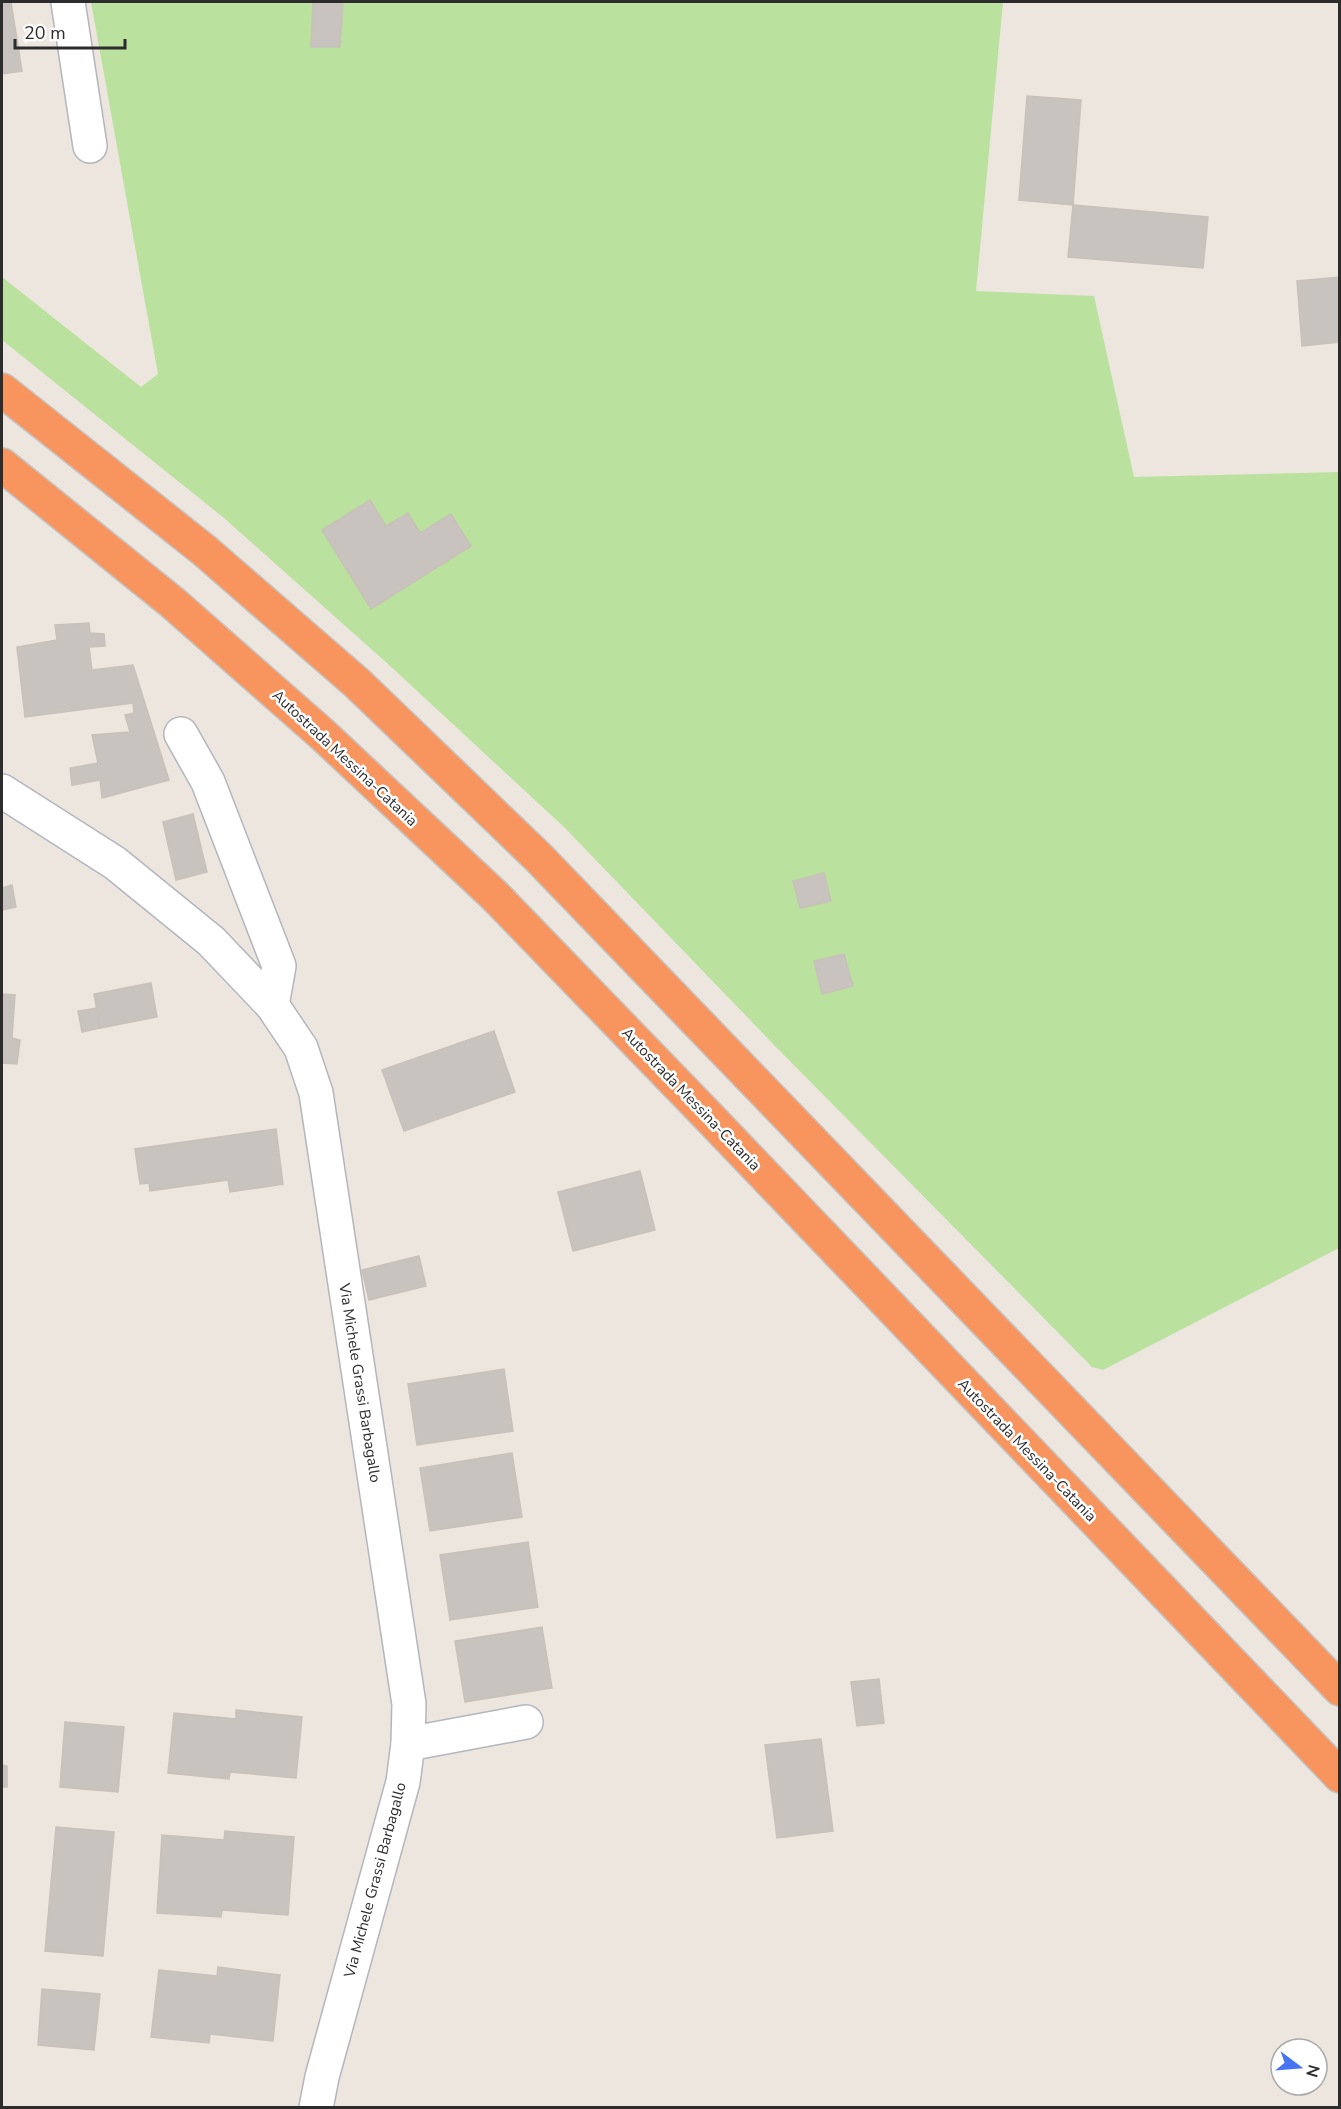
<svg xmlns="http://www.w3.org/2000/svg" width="1341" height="2109" viewBox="0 0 1341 2109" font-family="'Nunito Sans',sans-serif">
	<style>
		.green { fill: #bae19e }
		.building { fill: #c8c3be; stroke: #c8c1b8; stroke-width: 1.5 }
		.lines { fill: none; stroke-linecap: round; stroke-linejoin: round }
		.minor-casing { stroke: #b2b6bf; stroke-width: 36 }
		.highway-casing { stroke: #c4c4c4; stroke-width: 36 }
		.minor { stroke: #fff; stroke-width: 33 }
		.highway { stroke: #f8955f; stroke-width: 33 }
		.labels { text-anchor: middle; stroke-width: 5; stroke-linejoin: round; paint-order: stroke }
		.street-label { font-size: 15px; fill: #2c2c2c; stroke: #fff }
	</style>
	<rect width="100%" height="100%" fill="#ede6df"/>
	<path class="green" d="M91,2H1003L976,291L1094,296L1134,477L1339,472V1248L1103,1370L1092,1367L778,1049L564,827L388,664L224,518L2,340V277L141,387L158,374Z"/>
	<g class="building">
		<path d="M2,2H11L22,71L2,74Z"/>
		<path d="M313,2H343L340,47H311Z"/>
		<path d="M1027,96L1081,100L1073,205L1019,200Z"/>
		<path d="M1073,205L1208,217L1203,268L1068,257Z"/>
		<path d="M1340,277V342L1302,346L1297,281Z"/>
		<path d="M370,500L386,526L408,513L420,533L451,514L471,546L371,609L322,530Z"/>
		<path d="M89,623L90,633L104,634L105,646L89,647L92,670L133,665L169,780L102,798L100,780L72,785L70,768L98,763L92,735L130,732L125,715L134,713L133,703L25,717L17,647L57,640L55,625Z"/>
		<path d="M193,814L207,872L176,880L163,822Z"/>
		<path d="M824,873L831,901L800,908L793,881Z"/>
		<path d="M12,885L16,907L2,910V888Z"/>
		<path d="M844,954L853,986L822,994L814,961Z"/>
		<path d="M151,983L157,1017L100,1028L94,994Z"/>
		<path d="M2,994L15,995L12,1038L20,1040L17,1064L2,1063Z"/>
		<path d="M97,1008L100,1028L82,1032L78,1011Z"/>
		<path d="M494,1031L515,1092L404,1131L382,1070Z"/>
		<path d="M276,1129L283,1184L230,1192L228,1180L150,1191L149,1183L140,1184L135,1149Z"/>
		<path d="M640,1171L655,1230L573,1251L558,1192Z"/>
		<path d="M419,1256L426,1286L369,1300L362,1270Z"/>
		<path d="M504,1369L513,1431L417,1445L408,1384Z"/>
		<path d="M512,1453L522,1517L430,1531L420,1468Z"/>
		<path d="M528,1542L538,1607L450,1620L440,1555Z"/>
		<path d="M542,1627L552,1688L465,1702L455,1641Z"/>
		<path d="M879,1679L884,1723L857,1726L851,1682Z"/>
		<path d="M236,1710L302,1717L296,1778L230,1772L229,1779L168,1773L174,1713L236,1719Z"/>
		<path d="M65,1722L124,1727L118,1792L60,1787Z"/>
		<path d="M821,1739L833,1831L777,1838L765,1745Z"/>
		<path d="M2,1765L7,1766V1787H2Z"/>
		<path d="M56,1827L114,1832L103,1956L45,1951Z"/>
		<path d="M225,1831L294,1837L288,1915L222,1910L221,1917L157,1913L162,1835L224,1840Z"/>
		<path d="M218,1967L280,1975L273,2041L210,2034L209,2043L151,2037L159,1970L217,1976Z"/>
		<path d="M42,1989L100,1994L94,2050L38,2045Z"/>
	</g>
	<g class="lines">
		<g class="minor-casing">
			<g id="minor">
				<path d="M68,2L90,146"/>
				<path d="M181,734L208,782L279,966L272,1005"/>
				<path d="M2,791L115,863L211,941L272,1005L301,1048L316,1093L409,1704L408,1744L403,1782L322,2077L316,2108"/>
				<path d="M408,1744L526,1722"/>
			</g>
		</g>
		<g class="highway-casing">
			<g id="highway">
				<path d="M2,390L205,551L357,683L539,858L1340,1689"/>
				<path d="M2,465L173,603L322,734L495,896L707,1115L1340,1776"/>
			</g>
		</g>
		<use href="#minor" class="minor"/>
		<use href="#highway" class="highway"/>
	</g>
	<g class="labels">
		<g class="street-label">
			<text transform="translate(345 758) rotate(43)" y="5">Autostrada Messina-Catania</text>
			<text transform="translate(691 1099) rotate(46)" y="5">Autostrada Messina-Catania</text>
			<text transform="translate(360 1383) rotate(81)" y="5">Via Michele Grassi Barbagallo</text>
			<text transform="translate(1027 1450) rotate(46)" y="5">Autostrada Messina-Catania</text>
			<text transform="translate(375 1880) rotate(-75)" y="5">Via Michele Grassi Barbagallo</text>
		</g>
	</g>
	<rect width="1341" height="2109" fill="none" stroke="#2c2c2c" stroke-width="6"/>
	<g transform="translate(1299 2067) rotate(106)"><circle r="28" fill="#ffffff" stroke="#ababab" stroke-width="1.5"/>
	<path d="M0-4.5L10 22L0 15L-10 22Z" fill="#4674f3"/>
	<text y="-9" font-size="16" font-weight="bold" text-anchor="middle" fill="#2c2c2c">N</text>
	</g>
	<path d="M15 39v9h110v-9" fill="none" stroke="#2c2c2c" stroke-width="3"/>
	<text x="24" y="39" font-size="18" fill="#2c2c2c" stroke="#ffffff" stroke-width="4.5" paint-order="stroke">20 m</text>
</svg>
